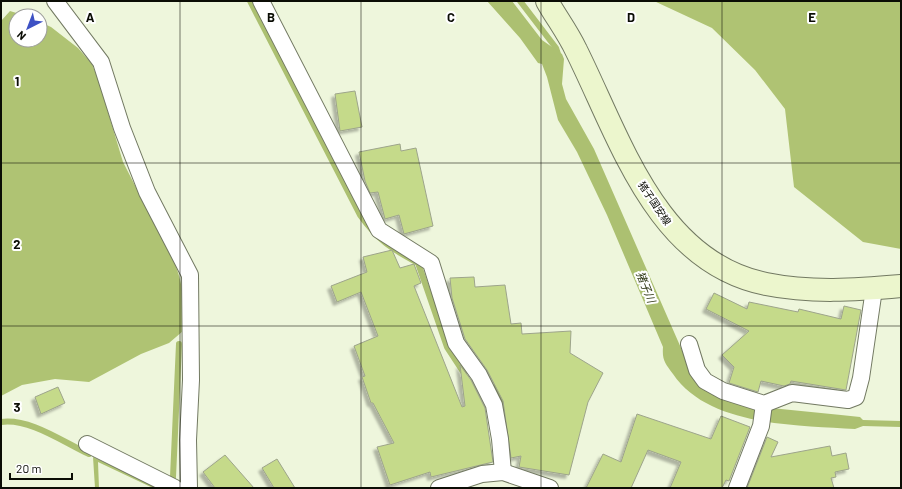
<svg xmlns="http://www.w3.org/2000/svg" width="902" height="489" viewBox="0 0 902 489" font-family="Barlow,'Noto Sans JP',sans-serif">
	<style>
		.forest { fill: #afc373 }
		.water { fill: #acc071 }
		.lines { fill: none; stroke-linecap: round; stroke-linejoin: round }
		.stream { stroke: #acc071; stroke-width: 6 }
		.building { fill: #c5da8a; stroke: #9da48b; filter: url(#shadow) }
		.minor-casing { stroke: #727962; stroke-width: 18 }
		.secondary-casing { stroke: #727962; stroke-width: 24 }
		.minor { stroke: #fff; stroke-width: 16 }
		.secondary { stroke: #ecf6cd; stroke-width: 22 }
		.grid { fill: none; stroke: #0b0d05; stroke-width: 1; stroke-opacity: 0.55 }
		.labels { text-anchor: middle; stroke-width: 4; stroke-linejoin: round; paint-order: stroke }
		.street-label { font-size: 10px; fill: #0b0d05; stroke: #fff }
		.water-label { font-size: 11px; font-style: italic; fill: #303816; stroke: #fff }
		.grid-label { font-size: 13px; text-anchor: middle; font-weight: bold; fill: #0b0d05; stroke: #fff; stroke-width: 4; stroke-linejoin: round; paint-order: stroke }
	</style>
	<defs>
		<filter id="shadow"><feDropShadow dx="-3.5" dy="3.5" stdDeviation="1" flood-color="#0004"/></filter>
	</defs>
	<rect width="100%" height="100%" fill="#eef6dc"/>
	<g class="forest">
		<path d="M654,1H901V249L863,242L794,187L785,109L755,70L712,28Z"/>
		<path d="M10,11L26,16H16V40H40V22L51,27L78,48L92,64L98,79L123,162L175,264C184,286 184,306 183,331L169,343L141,354L89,382L55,379L22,385L1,396V21Z"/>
	</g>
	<g class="water">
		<path d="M487,1H512L542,40L562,54L564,59L562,84L566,99L594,149L688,364L771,408L841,415L860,417L863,420L901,421V427L863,426L855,429C798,425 709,427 673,374C665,363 662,360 663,347L607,215L577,152L558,120L547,77L542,64L538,63L520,38Z"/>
		<path d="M93,457L160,488H153L98,462L99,488H95Z"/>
	</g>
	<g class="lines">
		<g class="stream">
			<path d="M250,1L360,215C378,240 390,248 418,263L447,347L464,373"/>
			<path d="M520,1L556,48L559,57"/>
			<path d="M496,387L505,412"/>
			<path d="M1,422C30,418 63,442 89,454"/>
			<path d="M173,477L179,344"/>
		</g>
	</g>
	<g class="building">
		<path d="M355,91L362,127L340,131L335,94Z"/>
		<path d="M400,144L401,151L416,148L433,226L404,234L399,215L385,219L378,192L370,193L365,181L359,152Z"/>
		<path d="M392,250L400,268L414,264L421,283L414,286L462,407L465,406L460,365L471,380L485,408L493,462L431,477L430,472L390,485L377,447L394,443L373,403H371L362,377L365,376L354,346L378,336L361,292L337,302L331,286L367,272L363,257Z"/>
		<path d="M474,277L475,287L505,285L511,324L521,323L522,334L571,331L570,353L603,373L588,402L569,475L519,467L521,456L511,458L503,401L487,370L465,339L452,298L450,278Z"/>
		<path d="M714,293L747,309L749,302L798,312L799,309L841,319L844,306L861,310L846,390L791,381L790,384L784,386L761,381L758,392L729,383L734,367L722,355L749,331L706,309Z"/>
		<path d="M58,387L65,403L41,414L35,397Z"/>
		<path d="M637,414L711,439L721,416L750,427L729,481L726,480L722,488H670L681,462L648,450L631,488H586L603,454L621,462Z"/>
		<path d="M767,437L778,442L771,457L830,446L832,456L846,453L849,469L835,472L836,477L831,478L834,488H747Z"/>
		<path d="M225,455L254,488H215L203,472Z"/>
		<path d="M277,459L295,488H274L262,468Z"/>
	</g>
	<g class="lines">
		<g class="minor-casing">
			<g id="minor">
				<path d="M55,1L101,62L122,128L147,192L190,275L191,380L188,440L189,488"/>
				<path d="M261,1L379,230L431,263L456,343L479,375L494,405L500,439L503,472"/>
				<path d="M689,344L697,370L705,381L723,391L764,404L792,393L848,400L856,397L861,378L874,289"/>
				<path d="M87,444L175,488"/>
				<path d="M439,488L482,474L503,472L550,488"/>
				<path d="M737,488L761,426L764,404"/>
			</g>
		</g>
		<g class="secondary-casing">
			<path id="secondary" d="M547,1C556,17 568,33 576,50C620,138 656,262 766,284C810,293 856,290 901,286"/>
		</g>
		<use href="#minor" class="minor"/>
		<use href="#secondary" class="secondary"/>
	</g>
	<path class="grid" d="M180,1V488M361,1V488M541,1V488M722,1V488M1,163H901M1,326H901"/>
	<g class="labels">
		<g class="street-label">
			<text transform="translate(655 203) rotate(56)" y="4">猪子国安線</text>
		</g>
		<g class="water-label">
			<text transform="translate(646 287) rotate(68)" y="4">猪子川</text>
		</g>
	</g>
	<g class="grid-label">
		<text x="90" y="22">A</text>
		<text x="271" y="22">B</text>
		<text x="451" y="22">C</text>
		<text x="631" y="22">D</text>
		<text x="812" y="22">E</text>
		<text x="17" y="86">1</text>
		<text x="17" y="249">2</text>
		<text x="17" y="412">3</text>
	</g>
	<rect width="902" height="489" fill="none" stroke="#0b0d05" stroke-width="4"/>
	<g transform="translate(28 28) rotate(222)"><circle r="19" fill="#ffffff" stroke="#9d9e9b"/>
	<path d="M0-3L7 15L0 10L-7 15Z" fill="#3d51c4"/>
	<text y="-6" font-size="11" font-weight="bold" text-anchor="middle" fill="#0b0d05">N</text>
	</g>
	<path d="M10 473v6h62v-6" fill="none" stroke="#0b0d05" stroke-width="2"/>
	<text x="16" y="473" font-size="12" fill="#0b0d05" stroke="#ffffff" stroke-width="3" paint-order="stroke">20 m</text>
</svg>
